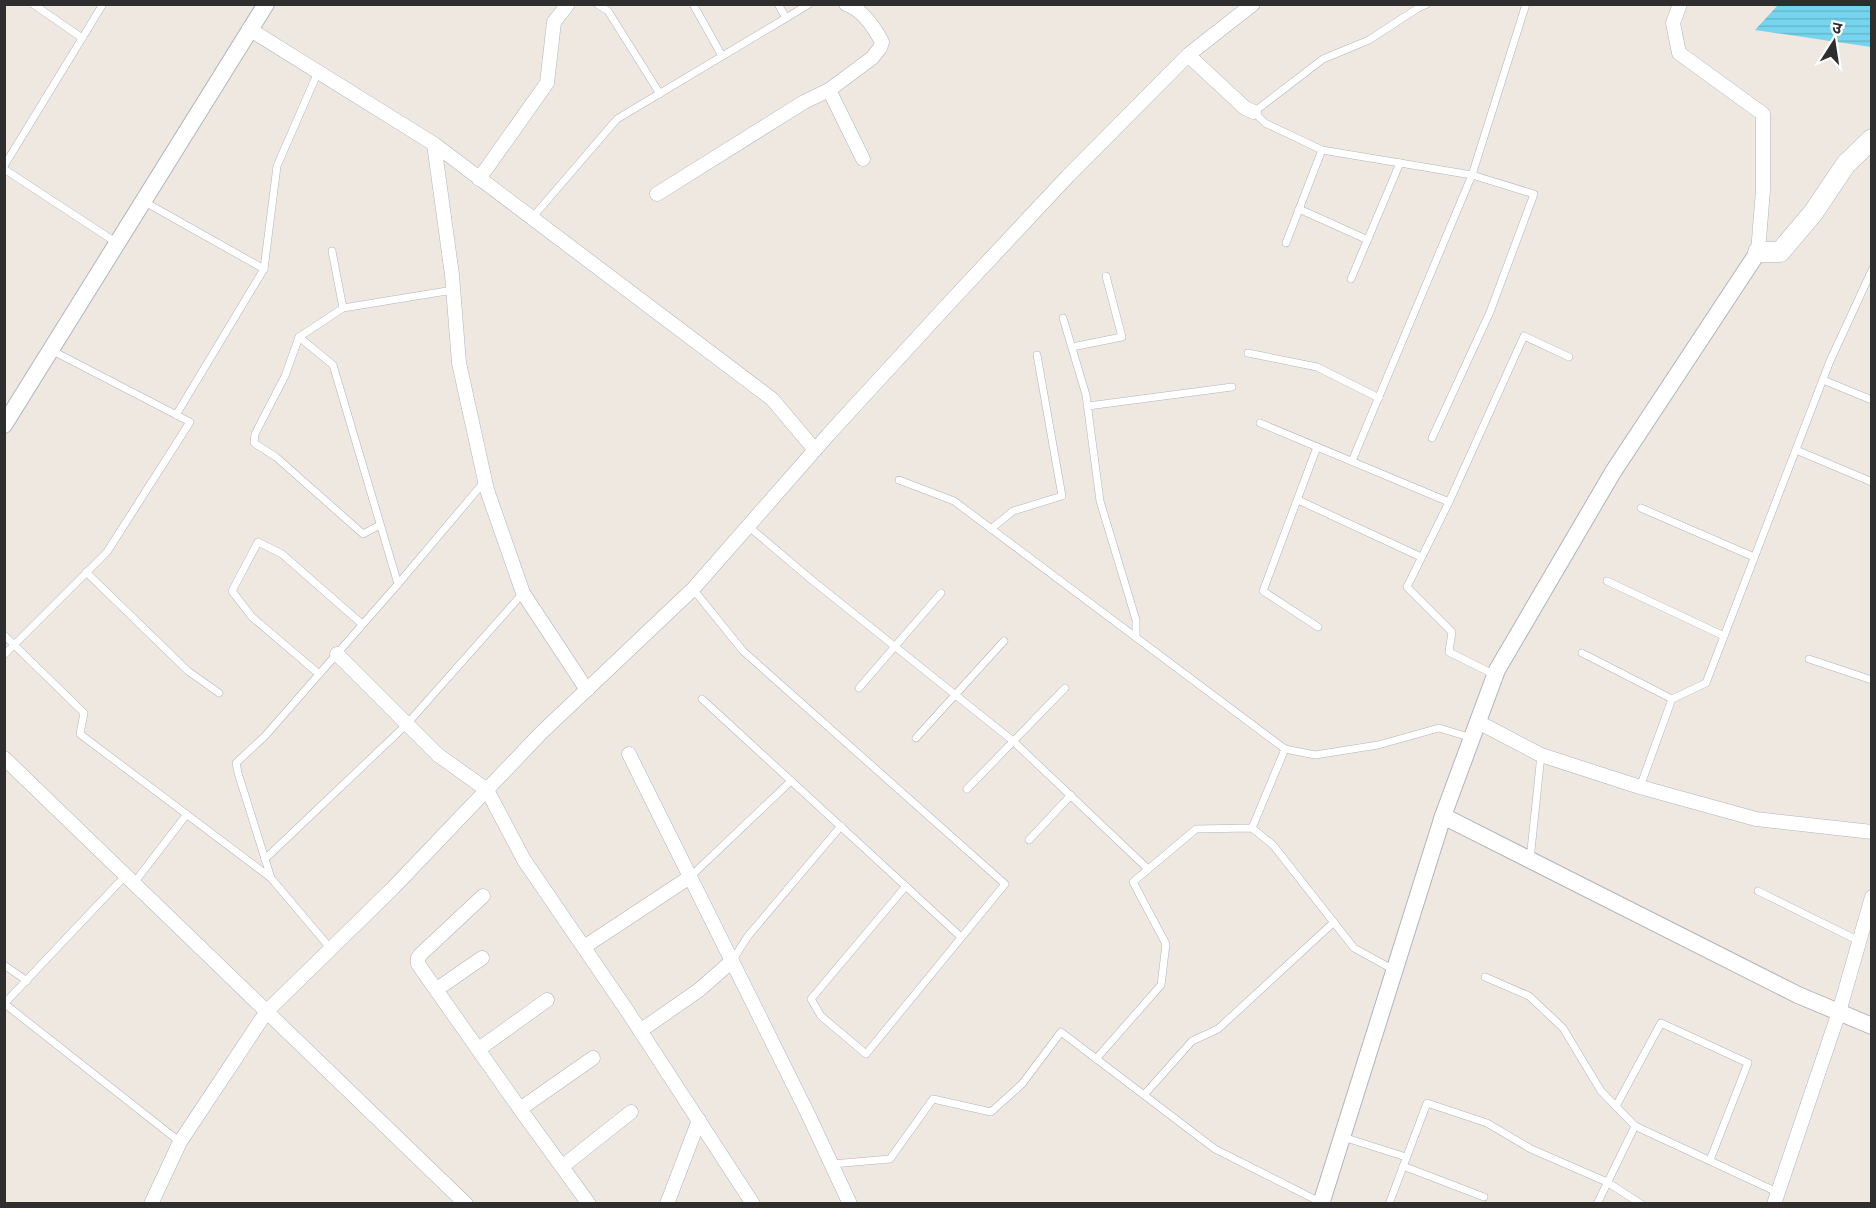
<svg xmlns="http://www.w3.org/2000/svg" width="1876" height="1208" viewBox="0 0 1876 1208" font-family="Barlow,'Noto Sans Devanagari',sans-serif">
	<style>
		.water { fill: url(#water-rules) }
		.lines { fill: none; stroke-linecap: round; stroke-linejoin: round }
		.service-casing { stroke: #b1b4bd; stroke-width: 8 }
		.minor-casing { stroke: #b1b4bd; stroke-width: 15 }
		.tertiary-casing { stroke: #b1b4bd; stroke-width: 18 }
		.secondary-casing { stroke: #b1b4bd; stroke-width: 21 }
		.service { stroke: #fff; stroke-width: 7 }
		.minor { stroke: #fff; stroke-width: 14 }
		.tertiary { stroke: #fff; stroke-width: 16 }
		.secondary { stroke: #fff; stroke-width: 20 }
	</style>
	<defs>
		<pattern id="water-rules" width="6" height="5" patternUnits="userSpaceOnUse" patternTransform="scale(1.5)"><rect width="6" height="5" fill="#76d5ee"/><path d="M0 2.5h6" fill="none" stroke="#66b7cc"/></pattern>
	</defs>
	<rect width="100%" height="100%" fill="#eee8e1"/>
	<path class="water" d="M1778,5H1871V47L1755,30Z"/>
	<g class="lines">
		<g class="service-casing">
			<g id="service">
				<path d="M33,4L82,38"/>
				<path d="M597,4L608,11L660,94"/>
				<path d="M693,4L722,56"/>
				<path d="M1427,4L1418,8L1369,40L1323,59L1254,112L1265,123L1322,150L1472,175L1534,194L1490,312L1432,438"/>
				<path d="M786,18L809,4"/>
				<path d="M4,166L103,4"/>
				<path d="M4,169L117,243"/>
				<path d="M143,201L264,269"/>
				<path d="M1299,209L1368,240"/>
				<path d="M532,218L617,119L786,18L778,4"/>
				<path d="M1286,243L1322,150"/>
				<path d="M332,251L343,308L453,290"/>
				<path d="M1351,279L1400,163"/>
				<path d="M343,308L299,337L285,376L255,434L254,443L276,457L363,534L380,525"/>
				<path d="M1063,318L1086,395L1100,501L1136,620V637"/>
				<path d="M299,337L333,365L398,584"/>
				<path d="M1072,347L1122,337L1106,276"/>
				<path d="M1248,353L1317,367L1379,398"/>
				<path d="M1823,380L1872,400"/>
				<path d="M1088,406L1232,387"/>
				<path d="M176,415L264,269L277,166L318,72L319,73"/>
				<path d="M1260,423L1449,502"/>
				<path d="M1317,447L1263,591L1318,627"/>
				<path d="M1796,450L1872,482"/>
				<path d="M1352,461L1472,175L1526,4"/>
				<path d="M899,480L954,501L1285,749L1315,755L1378,745L1439,728L1472,738"/>
				<path d="M1298,500L1421,557"/>
				<path d="M1641,508L1754,557"/>
				<path d="M748,526L813,581L1013,741L1148,869"/>
				<path d="M991,529L1013,511L1062,496L1037,355"/>
				<path d="M86,572L188,671L219,693"/>
				<path d="M1607,581L1724,636"/>
				<path d="M693,589L743,651L1005,884L866,1054L821,1016L811,999L906,886"/>
				<path d="M4,635L84,713L80,734L271,878"/>
				<path d="M1582,653L1672,699"/>
				<path d="M4,655L107,552L190,422L51,350"/>
				<path d="M1809,659L1872,680"/>
				<path d="M319,674L252,617L232,591L258,542L282,554L362,624"/>
				<path d="M1495,675L1449,652L1452,632L1407,587L1449,502L1524,336L1569,357"/>
				<path d="M859,688L941,593"/>
				<path d="M702,699L961,937"/>
				<path d="M916,738L1004,641"/>
				<path d="M1640,787L1672,699L1706,683L1830,361L1872,270"/>
				<path d="M967,789L1065,688"/>
				<path d="M1252,828L1285,749"/>
				<path d="M1029,840L1071,795"/>
				<path d="M265,859L406,725L523,593"/>
				<path d="M1530,860L1541,755"/>
				<path d="M690,877L791,781"/>
				<path d="M134,883L187,814"/>
				<path d="M1758,891L1859,941"/>
				<path d="M331,949L271,878L238,773L236,763L265,736L398,584L484,482"/>
				<path d="M732,961L748,936L841,826"/>
				<path d="M4,965L27,981"/>
				<path d="M1485,977L1529,996L1563,1028L1601,1091L1635,1126L1777,1192"/>
				<path d="M4,1004L126,875"/>
				<path d="M5,1004L180,1142"/>
				<path d="M1096,1059L1161,985L1166,944L1133,882L1196,829L1252,828L1273,845L1354,948L1394,970"/>
				<path d="M1144,1095L1192,1041L1218,1029L1334,922"/>
				<path d="M1616,1106L1661,1023L1748,1063L1710,1160"/>
				<path d="M1343,1137L1406,1157"/>
				<path d="M832,1164L890,1159L933,1099L991,1112L1022,1084L1061,1032L1215,1149L1320,1202"/>
				<path d="M1403,1166L1484,1197"/>
				<path d="M1389,1204L1427,1103L1487,1123L1531,1149L1607,1182L1641,1204"/>
				<path d="M1597,1204L1635,1126"/>
			</g>
		</g>
		<g class="minor-casing">
			<g id="minor">
				<path d="M1680,4L1673,23L1679,53L1763,114V190L1758,252"/>
				<path d="M249,29L434,144L772,399L815,450"/>
				<path d="M1188,55L1245,108L1254,112"/>
				<path d="M829,90L863,159"/>
				<path d="M434,144L452,275L459,363L487,490L523,593L587,690"/>
				<path d="M479,179L547,83L554,22L568,4"/>
				<path d="M657,194L804,102L829,90L872,58L880,48L882,42C874,27 862,9 846,4"/>
				<path d="M337,654L438,755L487,790L524,860L628,1012L753,1204"/>
				<path d="M1478,722L1541,755L1640,787L1756,819L1872,832"/>
				<path d="M629,754L807,1112L850,1204"/>
				<path d="M4,758L466,1204"/>
				<path d="M483,896L421,954L418,958V964L520,1109L589,1204"/>
				<path d="M584,947L690,877"/>
				<path d="M437,989L482,958"/>
				<path d="M640,1031L699,990L732,961"/>
				<path d="M479,1049L547,1000"/>
				<path d="M520,1109L593,1058"/>
				<path d="M563,1166L631,1112"/>
				<path d="M151,1204L180,1142L267,1011L393,888L541,733L693,589L828,435L951,301L1068,176L1188,55L1253,4"/>
				<path d="M667,1204L699,1120"/>
				<path d="M1774,1204L1839,1012L1872,897"/>
			</g>
		</g>
		<g class="tertiary-casing">
			<g id="tertiary">
				<path d="M4,425L266,4"/>
				<path d="M1443,816L1798,995L1872,1026"/>
				<path d="M1321,1204L1443,816L1497,670L1613,472L1758,252"/>
			</g>
		</g>
		<g class="secondary-casing">
			<path id="secondary" d="M1758,252H1780L1813,213L1846,164L1872,139"/>
		</g>
		<use href="#service" class="service"/>
		<use href="#minor" class="minor"/>
		<use href="#tertiary" class="tertiary"/>
		<use href="#secondary" class="secondary"/>
	</g>
	<rect width="1876" height="1208" fill="none" stroke="#2e2e2e" stroke-width="12"/>
	<g transform="translate(1834 42) rotate(12)" stroke="#ffffff" stroke-width="4.5" paint-order="stroke">
	<path d="M0-4.5L10 22L0 15L-10 22Z" fill="#2e2e2e"/>
	<text y="-9" font-size="16" font-weight="bold" text-anchor="middle" fill="#2e2e2e">उ</text>
	</g>
</svg>
